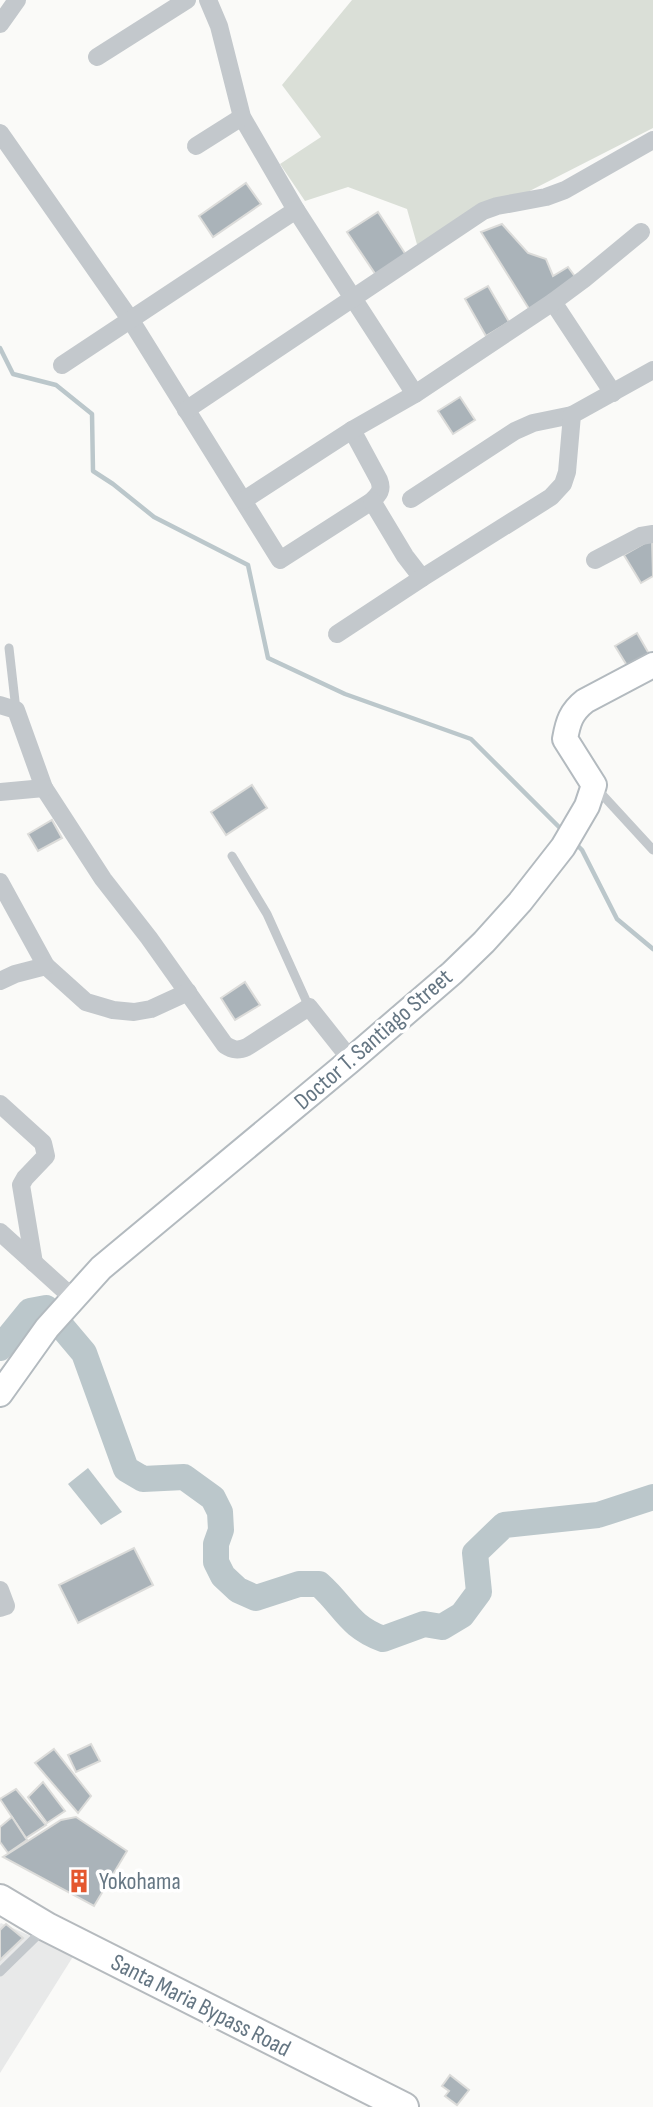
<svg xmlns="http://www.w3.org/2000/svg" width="653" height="2107" viewBox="0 0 653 2107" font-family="'Sofia Sans Condensed',sans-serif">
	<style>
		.built { fill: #e8e9e9 }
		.green { fill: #dadfd7 }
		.water { fill: #bbc7cb }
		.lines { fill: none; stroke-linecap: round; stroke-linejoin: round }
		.stream { stroke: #bbc7cb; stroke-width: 4.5 }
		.river { stroke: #bbc7cb; stroke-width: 26 }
		.building { fill: #aab3b9; stroke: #dcdcda; stroke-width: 2 }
		.secondary-casing { stroke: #b3babf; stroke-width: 28 }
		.primary-casing { stroke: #b5babe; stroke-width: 32 }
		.lane { stroke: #c3c8cc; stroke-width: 9 }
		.street { stroke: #c3c8cc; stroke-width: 18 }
		.secondary { stroke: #fff; stroke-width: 24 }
		.primary { stroke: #fff; stroke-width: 28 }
		.labels { text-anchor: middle; stroke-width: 7; stroke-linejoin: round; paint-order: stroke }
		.street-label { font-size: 24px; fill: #657683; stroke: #fff }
		.poi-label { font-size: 24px; fill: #657683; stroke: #fff; text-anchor: start }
	</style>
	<rect width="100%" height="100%" fill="#fafaf8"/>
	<path class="built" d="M1,1923L74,1955L0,2073V1924Z"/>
	<path class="green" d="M352,0H653V128L418,248L407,209L348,187L305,201L280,164L321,137L282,85Z"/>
	<path class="water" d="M88,1468L122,1512L101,1525L68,1484Z"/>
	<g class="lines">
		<g class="stream">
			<path d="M0,348L13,374L56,385L92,414L93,471L113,484L154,517L248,565L268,658L345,694L471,739L564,832"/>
			<path d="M575,843L582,850L617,919L653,949"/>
		</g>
		<path class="river" d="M0,1348L30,1311L46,1308L84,1353L126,1469L143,1479L184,1477L213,1498L220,1512L221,1530L216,1544V1562L223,1576L238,1590L256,1598L299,1584H319C345,1607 348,1626 383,1639L424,1624L442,1627L462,1615L479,1592L475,1553L504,1525L598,1515L653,1497"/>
	</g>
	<g class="building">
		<path d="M246,183L261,204L213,237L199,216Z"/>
		<path d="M378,212L406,255L376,275L347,232Z"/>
		<path d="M502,224L528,253L546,259L553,276L568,267L579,282L531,312L481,232Z"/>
		<path d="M488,286L509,322L486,336L465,299Z"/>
		<path d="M460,397L475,420L453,434L438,411Z"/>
		<path d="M652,539L653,576L641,583L624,555Z"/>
		<path d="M637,633L652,659L631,672L615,646Z"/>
		<path d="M252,785L267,808L226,835L211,812Z"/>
		<path d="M52,820L62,838L38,851L28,834Z"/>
		<path d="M245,982L260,1005L235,1020L221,998Z"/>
		<path d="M134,1548L153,1585L78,1623L59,1585Z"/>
		<path d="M91,1744L100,1761L76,1772L68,1755Z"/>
		<path d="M54,1749L91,1796L78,1813L35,1763Z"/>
		<path d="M43,1782L65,1811L47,1823L28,1797Z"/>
		<path d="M16,1789L46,1825L26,1838L0,1799Z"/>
		<path d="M12,1817L27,1840L8,1853L0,1842V1827Z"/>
		<path d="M76,1817L127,1851L94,1906L3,1857L61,1820Z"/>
		<path d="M6,1924L23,1938L0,1960V1930Z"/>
		<path d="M450,2075L469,2090L457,2105L445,2096L449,2091L442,2086Z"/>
	</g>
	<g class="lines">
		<g class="secondary-casing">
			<path id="secondary" d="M0,1394L47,1328L101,1268L351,1060L452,973L484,942L520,902L563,847L587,806L594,785L565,739C568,722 571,712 585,701L653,665"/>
		</g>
		<g class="primary-casing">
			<path id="primary" d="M0,1899L47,1927L404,2107"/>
		</g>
		<g class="lane">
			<path d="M9,648L16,710"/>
			<path d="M597,789L653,850"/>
			<path d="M232,856L267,914L309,1007"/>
			<path d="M0,1972L44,1929"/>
		</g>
		<g class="street">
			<path d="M208,0L219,26L242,117L296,210L415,394"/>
			<path d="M0,24L17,0"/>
			<path d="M97,57L187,0"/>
			<path d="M0,133L130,319L280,560L372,501C379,494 383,490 379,480L352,430"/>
			<path d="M196,146L242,117"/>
			<path d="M553,302L613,393"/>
			<path d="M62,365L296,210"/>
			<path d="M186,410L483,211L497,206L546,197L565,190L653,140"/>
			<path d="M411,499L515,431L533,423L572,415"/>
			<path d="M244,500L352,430L415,394L553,302L584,279L641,232"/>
			<path d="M372,501L405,556L422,578L551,497L563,484L567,472L572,415L653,370"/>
			<path d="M595,560L641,536L653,534"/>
			<path d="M337,634L422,578"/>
			<path d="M0,705L16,710L44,788L103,879L149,938L225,1045C233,1050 238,1051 247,1047L309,1007L351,1060"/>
			<path d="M0,792L44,788"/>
			<path d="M0,882L46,966L86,1002L113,1010L134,1012L151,1009L188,992"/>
			<path d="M0,981L15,974L46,966"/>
			<path d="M0,1104L43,1143L46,1156L25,1178L21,1185L34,1263"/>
			<path d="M0,1232L73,1298"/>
			<path d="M0,1590L6,1606L0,1608"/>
		</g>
		<use href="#secondary" class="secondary"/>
		<use href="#primary" class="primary"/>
	</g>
	<defs>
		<g id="building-bare" transform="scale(1.89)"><path d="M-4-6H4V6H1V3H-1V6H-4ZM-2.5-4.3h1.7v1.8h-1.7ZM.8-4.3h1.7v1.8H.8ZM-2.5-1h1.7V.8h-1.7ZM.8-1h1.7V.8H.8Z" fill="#e4572e" stroke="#fff" stroke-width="2.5" paint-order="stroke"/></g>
	</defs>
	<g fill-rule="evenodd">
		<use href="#building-bare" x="79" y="1881"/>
	</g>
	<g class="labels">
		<g class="street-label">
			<text transform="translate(373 1039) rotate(-41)" y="8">Doctor T. Santiago Street</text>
			<text transform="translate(201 2005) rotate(27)" y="8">Santa Maria Bypass Road</text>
		</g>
		<g class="poi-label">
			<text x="99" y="1889">Yokohama</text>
		</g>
	</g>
</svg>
